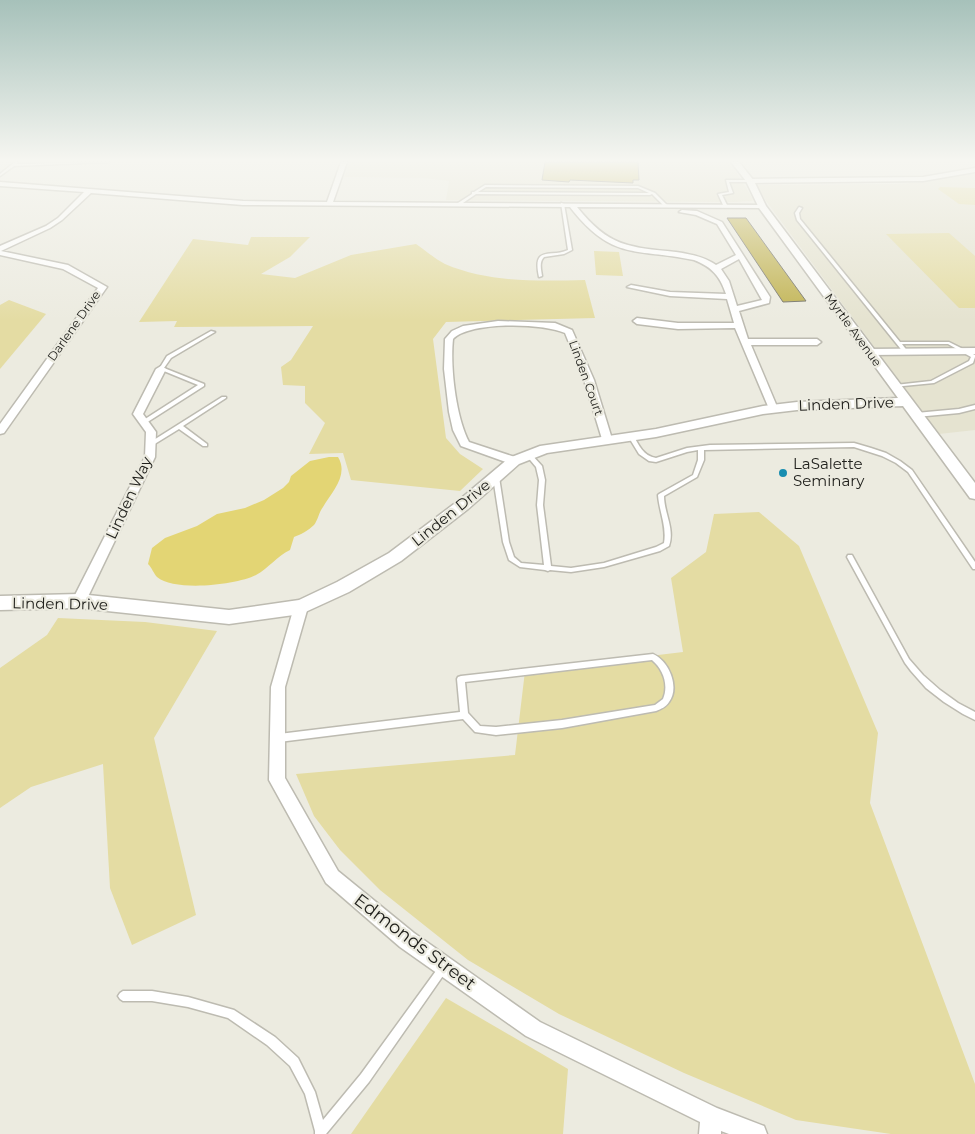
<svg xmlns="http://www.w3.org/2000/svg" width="975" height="1134" viewBox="0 0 975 1134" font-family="Montserrat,sans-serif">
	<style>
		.built { fill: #e5e3d0 }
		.green { fill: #e4dca3 }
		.water { fill: #e3d574 }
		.building { fill: #c1b352; stroke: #727167 }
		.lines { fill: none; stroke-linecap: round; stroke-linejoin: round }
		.service-casing { stroke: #bdbbb1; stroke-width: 3 }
		.minor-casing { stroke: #bdbbb1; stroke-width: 3 }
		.tertiary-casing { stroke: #bdbbb1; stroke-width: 3 }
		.service { fill: #fff; fill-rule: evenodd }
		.minor { fill: #fff; fill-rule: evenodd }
		.tertiary { fill: #fff; fill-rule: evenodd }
		.poi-dot { fill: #188db0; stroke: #ecebe0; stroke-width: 2 }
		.labels { text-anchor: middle; stroke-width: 4.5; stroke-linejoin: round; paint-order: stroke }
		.far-street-label { font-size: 12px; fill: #21211d; stroke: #ecebe0 }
		.street-label { font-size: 15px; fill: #21211d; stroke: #ecebe0 }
		.poi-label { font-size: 15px; fill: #21211d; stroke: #ecebe0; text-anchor: start }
		.near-street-label { font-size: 18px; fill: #21211d; stroke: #ecebe0 }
	</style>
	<rect width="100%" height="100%" fill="#ecebe0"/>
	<g class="built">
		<path d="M349,162H730L753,199L752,201L734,202L446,200L449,181L424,178L344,177Z"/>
		<path d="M965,172H975V430L939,434L766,201L756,185L896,184L924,182Z"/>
	</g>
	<g class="green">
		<path d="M940,187L975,188V205L959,204L938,189Z"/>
		<path d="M949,233L975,256V308H959L886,234Z"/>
		<path d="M251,237H310L290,257L261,274L295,278L351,255L416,244C425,250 435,259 445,264C489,283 539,281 585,280L595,318L446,322L433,339L446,438L460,454L483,469L460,491L351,480L343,453L309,454L325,423L305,403V386L283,385L281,367L291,360L313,326L174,327L177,321L139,322L193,239L248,245Z"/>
		<path d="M594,251L619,252L623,276L596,275Z"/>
		<path d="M9,300L46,314L0,369V305Z"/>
		<path d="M759,512L799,546L878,733L870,803L975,1084V1134H891L796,1120L684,1073L559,1014L468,960L380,890L340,850L314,816L296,774L515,755L525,671L683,652L671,578L706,552L714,514Z"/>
		<path d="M58,618L145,622L217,631L154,738L196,915L132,945L110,888L103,764L31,787L0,808V668L47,635Z"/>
		<path d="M446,998L568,1069L563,1134H351Z"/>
	</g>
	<path class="water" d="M329,457H338C349,475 332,492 323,507C319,512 318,520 314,525C309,530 300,535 294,537L290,550C277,556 269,568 256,575C236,585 175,592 157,577C154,574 152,568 148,564L152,548L165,538L197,526L217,514L245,508L264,500L283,488L289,482L291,476L310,461Z"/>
	<g class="building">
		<path d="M545,162H638L639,180H633V183L570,180L569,182L542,180Z"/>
		<path d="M727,218H746L806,301L783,302Z"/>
	</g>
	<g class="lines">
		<g class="service-casing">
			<g id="service">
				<path d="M15,162H18L16,164L109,162L14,166L0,176V174Z"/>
				<path d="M726,180H750L752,181L750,182H729L733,193L722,195L727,205L725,206L723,205L718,194L729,192Z"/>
				<path d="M485,185L638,186L655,193L667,205L664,206L652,194L650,195L476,194L460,205H458V203L472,194V192H474ZM486,187L638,188L649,193L478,192Z"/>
				<path d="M561,203L564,204L572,250L564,254L544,257C539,262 541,269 542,276L539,277C532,245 550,258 568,250Z"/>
				<path d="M799,207L802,208L799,213L800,219L900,342H949L975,355V357L973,363L934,383L893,387V386L895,385L931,381L969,361L971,357L948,344H902L908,352L904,353L797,220L795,213Z"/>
				<path d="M211,331L215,332L171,358L164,368L204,384V386L146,423H142V421L198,385L159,369L167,356Z"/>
				<path d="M222,397H226V398L183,426L207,444V446H203L179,429L153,445H149V443Z"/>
				<path d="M975,405V409L959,413L916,417L914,415L916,413L959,409Z"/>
				<path d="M631,434L633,435C639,445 643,456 656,458L687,448L710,445L854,443L871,448L886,453L900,461L912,470L975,562V569H973L908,472L896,463L882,456L854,447L704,450V460L697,477L664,496C664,513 675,529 669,546L660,551L604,567L571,572L550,570L548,571L545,570L520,567L509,560L503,542L493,477L496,475L499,477L509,542L514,557L521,563L544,565L537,505L539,480L536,467L526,455L529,453L531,454L542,466L545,480L543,505L551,566L571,568L604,563L656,547L664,543C667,526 659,511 658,495L659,494L693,475L698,460V450L687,452L656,462L649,461L639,454L628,436Z"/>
				<path d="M848,555H852L909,659L923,675L940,690L958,703L975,712V720L963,714L944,702L926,688L911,671L905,663L847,557Z"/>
				<path d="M653,654C669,661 680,687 669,702C666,707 661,709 656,711L562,728L496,735L475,732L463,719L279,742L276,741L275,738L276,735L279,734L460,712L457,679L458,677L461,676ZM652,660C663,669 669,685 663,699L655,705L562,720L496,727L480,726L468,713L465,682Z"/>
				<path d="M444,962L447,964L449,967L447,970L369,1082L326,1134H315V1131L305,1094L290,1066L267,1045L228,1018L188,1007L152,1001H123L120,999L118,996L120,993L123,991H152L188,997L234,1010L275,1037L298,1058L315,1092L323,1120L361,1074L441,964Z"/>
			</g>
		</g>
		<g class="minor-casing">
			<g id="minor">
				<path d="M341,162H347L333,202L764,205V207L762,208L577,207C609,247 628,247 676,252C690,254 705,257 716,265L736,255L717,224L696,215L679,212L682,210L697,211L722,222L770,297L769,303L739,311L748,339H817L821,342L817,345H751L778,409L773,412L770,411L735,328L678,329L637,324L633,321L637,318L678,323H734L727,299L670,296L627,287L631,285L670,292L726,294C720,276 712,267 694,260C635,248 612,261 570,207L243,205L91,193L62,220L50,228L1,251L68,265L107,287L4,433L0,434V424L98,288L63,269L0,255V246L46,226L58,218L84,192L0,186V182L243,201L327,202ZM739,259L762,300L737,306L729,281L721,269Z"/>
				<path d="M975,168V172L923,181L750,183L747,181L750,179L923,177Z"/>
				<path d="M498,321L555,323L572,330L594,380L612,439L611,441L607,442L602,439L584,380L565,333C544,323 470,321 453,339C450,368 456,417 469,442L518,458L519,461L514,465L461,446L453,430L449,412L444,369L445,339L452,331L463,326Z"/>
				<path d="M975,348V354L869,355L865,352L869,349Z"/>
				<path d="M161,366L166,369L143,414L156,432L155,457L84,605L79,606L74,605L72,601L145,457L146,432L133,414L156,369Z"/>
				<path d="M301,602L306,603L308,607L285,687V778L338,871L414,933L540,1022L717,1108L764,1126L767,1134H729L721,1131V1134H699L700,1122L526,1036L400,947L326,883L269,780L271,687L294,607L296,603Z"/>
			</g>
		</g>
		<g class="tertiary-casing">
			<path id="tertiary" d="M731,162H739L754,181L766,206L975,483V499L970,498L903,406L797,410L763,414L656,437L547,453L519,464L468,509L401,561L349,592L301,614L229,624L79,608L0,610V596L79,594L229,610L299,600L337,582L389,553L458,501L509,458L540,446L656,429L763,406L797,402L898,398L759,208L746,181Z"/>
		</g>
		<use href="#service" class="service"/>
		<use href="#minor" class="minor"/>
		<use href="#tertiary" class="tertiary"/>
	</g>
	<linearGradient id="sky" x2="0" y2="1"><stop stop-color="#a6c1ba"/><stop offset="0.5" stop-color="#f6f6f1"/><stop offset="1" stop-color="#f6f6f1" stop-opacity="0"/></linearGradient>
	<rect width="975" height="321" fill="url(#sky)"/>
	<circle class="poi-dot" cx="783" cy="473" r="5"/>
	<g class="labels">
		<g class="far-street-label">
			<text transform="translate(74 326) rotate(-55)" y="4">Darlene Drive</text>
			<text transform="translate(853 330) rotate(54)" y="4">Myrtle Avenue</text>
			<text transform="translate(586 378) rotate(70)" y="4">Linden Court</text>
		</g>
		<g class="street-label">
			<text transform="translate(846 404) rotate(-2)" y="5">Linden Drive</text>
			<text transform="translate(129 498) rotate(-65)" y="5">Linden Way</text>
			<text transform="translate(451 513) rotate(-39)" y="5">Linden Drive</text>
			<text transform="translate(60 604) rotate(1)" y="5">Linden Drive</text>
		</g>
		<g class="poi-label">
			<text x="793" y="469">LaSalette<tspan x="793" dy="17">Seminary</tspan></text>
		</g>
		<g class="near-street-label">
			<text transform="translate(415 942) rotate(37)" y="6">Edmonds Street</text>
		</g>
	</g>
</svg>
